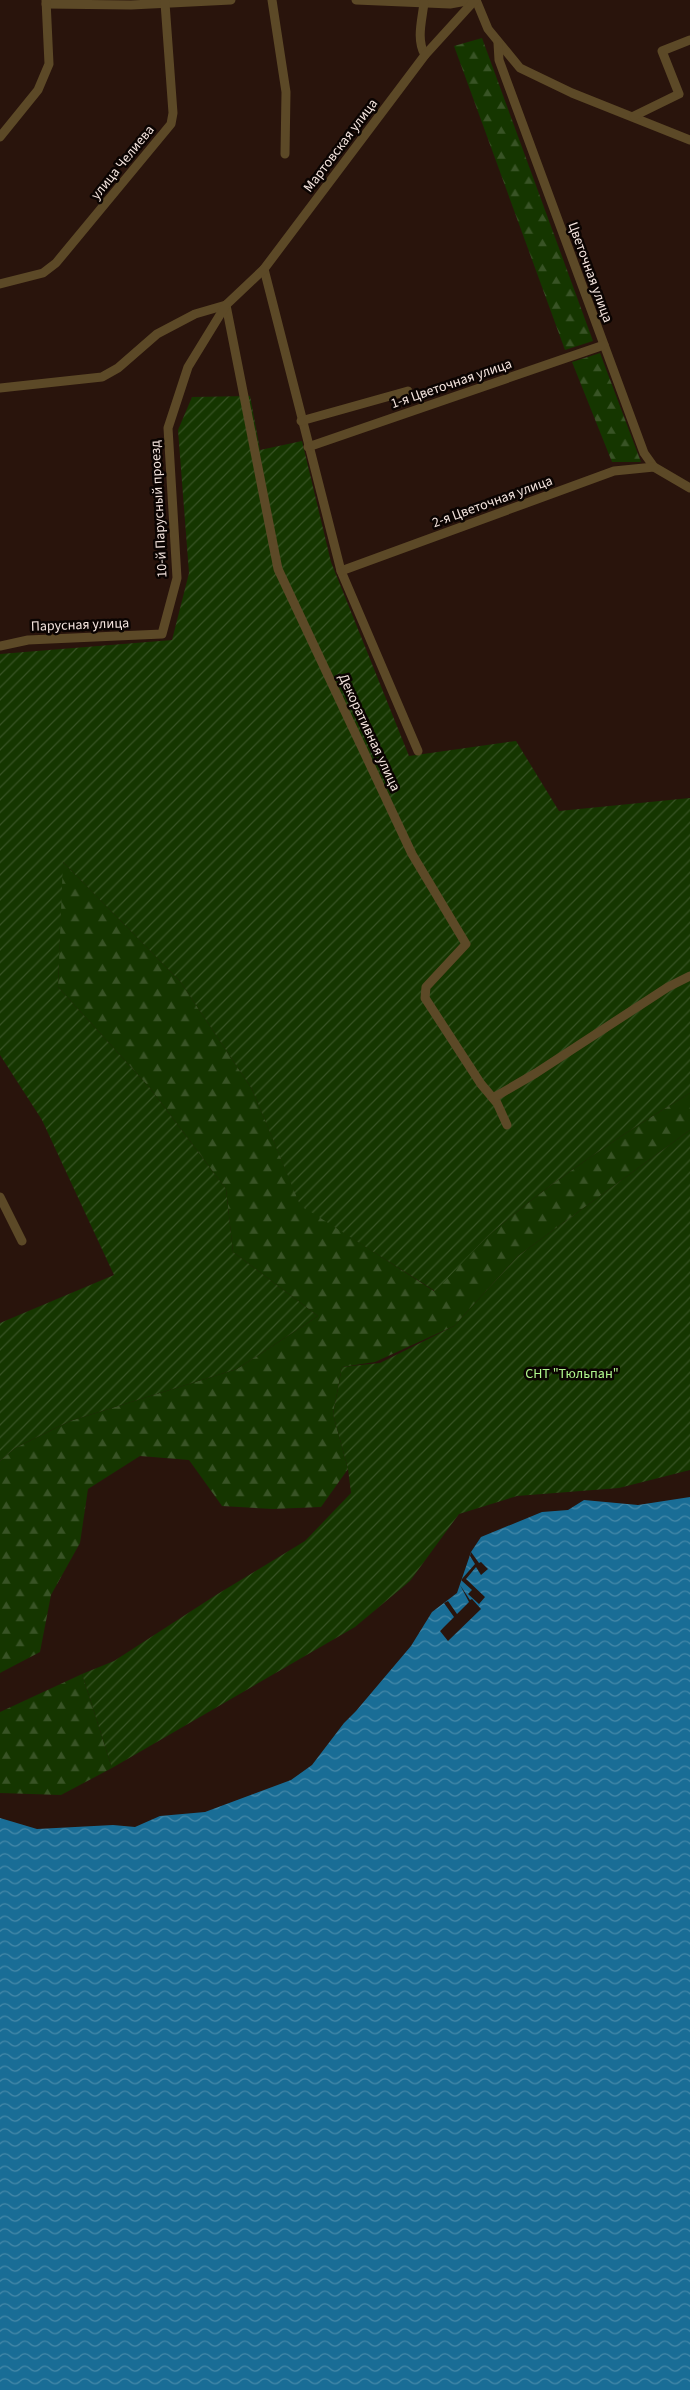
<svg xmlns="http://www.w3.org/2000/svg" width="690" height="2390" viewBox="0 0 690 2390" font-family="'Source Sans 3',sans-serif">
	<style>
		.forest { fill: url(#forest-firs) }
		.garden { fill: url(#garden-furrows) }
		.water { fill: url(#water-waves) }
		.pier { fill: #29140c }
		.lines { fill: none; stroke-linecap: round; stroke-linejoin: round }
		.street { stroke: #5c4927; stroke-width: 9 }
		.labels { text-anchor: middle; stroke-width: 5; stroke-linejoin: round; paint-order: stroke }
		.street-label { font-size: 14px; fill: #f5e5df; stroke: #0b0402 }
		.park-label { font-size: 14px; fill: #b0f78d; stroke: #0b0402 }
	</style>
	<defs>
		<pattern id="forest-firs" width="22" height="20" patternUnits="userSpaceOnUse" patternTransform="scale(1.25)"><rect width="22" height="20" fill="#153600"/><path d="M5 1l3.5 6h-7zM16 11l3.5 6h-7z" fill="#385325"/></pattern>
		<pattern id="garden-furrows" width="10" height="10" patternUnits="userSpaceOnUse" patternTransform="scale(1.25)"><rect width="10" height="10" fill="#153600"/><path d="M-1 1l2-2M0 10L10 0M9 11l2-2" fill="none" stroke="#385325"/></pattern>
		<pattern id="water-waves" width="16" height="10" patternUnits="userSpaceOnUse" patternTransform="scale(1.25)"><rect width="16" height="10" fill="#196d96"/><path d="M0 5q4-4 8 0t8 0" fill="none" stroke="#4689a9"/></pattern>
	</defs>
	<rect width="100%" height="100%" fill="#29140c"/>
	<g class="forest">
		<path d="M482,38L593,341L565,350L454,46Z"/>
		<path d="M600,353L641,462H612L572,362Z"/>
		<path d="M62,861L180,981L252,1089L300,1204L434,1291C458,1267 481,1240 508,1219C565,1172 627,1131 690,1093V1130L518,1256L454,1326L375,1362L342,1367L333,1414L348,1469L321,1507L273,1509L222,1506L189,1460L140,1456L88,1489L80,1543L51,1595L40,1652L0,1673V1461L15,1448L70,1421L237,1369L318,1316L233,1252L226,1189L150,1088L58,987Z"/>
		<path d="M82,1674L112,1768L61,1795L0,1793V1712Z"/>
	</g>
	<g class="garden">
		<path d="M250,396L260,450L302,441L331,562L409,756L516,741L559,811L690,798V1093C627,1131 565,1172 508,1219C481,1240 459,1268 435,1291L300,1205L252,1089L180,981L63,862L58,987L150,1088L226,1189L233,1252L318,1316L237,1369L70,1421L15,1448L0,1461V1323L114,1275L42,1120L0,1055V654L172,640L189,573L178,430L192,397Z"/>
		<path d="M690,1130V1470L619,1488L517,1496L459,1514L410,1581L355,1627L112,1768L82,1674L114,1661L216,1595L305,1541L351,1493L348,1469L333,1414L342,1367L380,1363L454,1326L518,1256Z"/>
	</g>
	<path class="water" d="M690,1497V2390H0V1818L37,1829L113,1825L135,1827L160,1816L205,1812L291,1780L312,1765L344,1723L356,1711L411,1646L432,1612L457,1593L471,1552L481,1537L542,1512L568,1510L584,1500L638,1505Z"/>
	<g class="pier">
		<path d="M471,1552L479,1563L481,1562L488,1569L481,1575L476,1567L466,1579L485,1597L479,1604L468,1594L472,1590L461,1580L475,1564L470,1556Z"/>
		<path d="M460,1585L470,1600L472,1599L481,1609L448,1641L440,1631L454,1617L444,1603L448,1601L457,1614L469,1602Z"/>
	</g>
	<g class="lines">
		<g class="street">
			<path d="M272,0L286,92L285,154"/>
			<path d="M356,0L450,4L472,0"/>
			<path d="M476,0L488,29L520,68L572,93L690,140"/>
			<path d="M424,3C422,20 416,40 425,55"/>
			<path d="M46,4L131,5L231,0"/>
			<path d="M498,43L499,60L644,453L654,467L690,488"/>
			<path d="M634,116L679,94L662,51L690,40"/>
			<path d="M0,137L38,90L49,64L46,0"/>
			<path d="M264,269L341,571L418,751"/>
			<path d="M0,284L43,273L56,263L171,124L173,113L165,3"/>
			<path d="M226,305L278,569L412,854L466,944L426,987L425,998L481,1084L497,1103L507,1125"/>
			<path d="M0,388L102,377L118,368L157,334L195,314L226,305"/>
			<path d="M301,421L408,391"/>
			<path d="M308,447L604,345"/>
			<path d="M341,571L614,471L654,467"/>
			<path d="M0,646L28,640L162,634L177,578L168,428L188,367L226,305L264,269L425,55L475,0"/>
			<path d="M493,1098L536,1073L668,987L690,976"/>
			<path d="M0,1197L22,1241"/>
		</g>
	</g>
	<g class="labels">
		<g class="street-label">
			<text transform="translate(340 145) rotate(-53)" y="5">Мартовская улица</text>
			<text transform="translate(122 162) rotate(-51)" y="5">улица Челиева</text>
			<text transform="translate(591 272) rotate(70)" y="5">Цветочная улица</text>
			<text transform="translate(451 383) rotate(-19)" y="5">1-я Цветочная улица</text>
			<text transform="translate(492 501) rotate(-20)" y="5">2-я Цветочная улица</text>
			<text transform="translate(158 509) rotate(-93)" y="5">10-й Парусный проезд</text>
			<text transform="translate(80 624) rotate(-2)" y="5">Парусная улица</text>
			<text transform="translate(370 732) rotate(65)" y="5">Декоративная улица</text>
		</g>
		<g class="park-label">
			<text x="572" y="1378">СНТ "Тюльпан"</text>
		</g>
	</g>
</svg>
